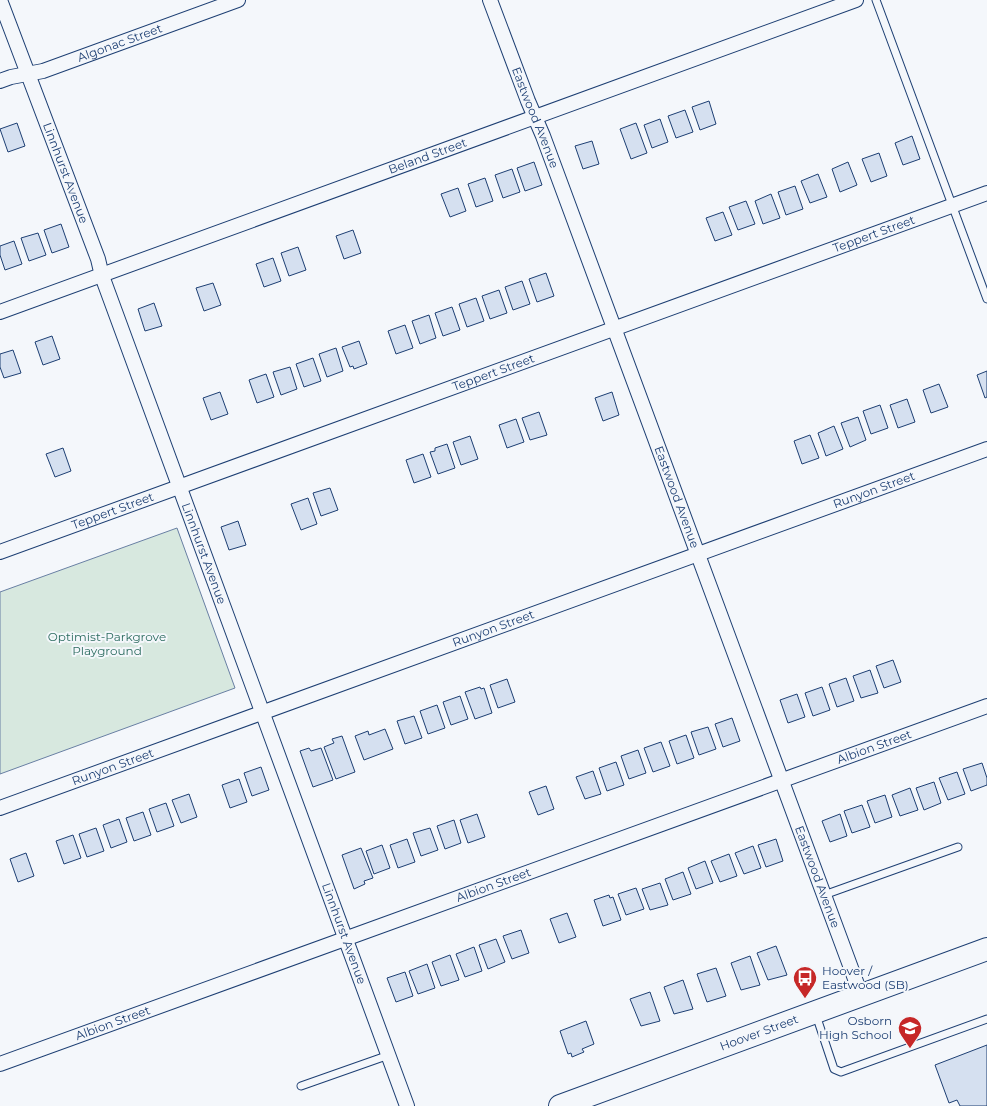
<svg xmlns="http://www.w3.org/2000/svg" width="987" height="1106" viewBox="0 0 987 1106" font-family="Montserrat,sans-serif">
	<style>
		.green { fill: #d7e8df; stroke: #687fa3 }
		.building { fill: #d5e0f0; stroke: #1d3f73 }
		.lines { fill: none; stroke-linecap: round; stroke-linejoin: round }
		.service-casing { stroke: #1d3f73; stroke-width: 9 }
		.minor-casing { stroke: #1d3f73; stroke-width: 16 }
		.primary-casing { stroke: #1d3f73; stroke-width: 24 }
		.service { stroke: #f4f7fb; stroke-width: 7 }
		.minor { stroke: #f4f7fb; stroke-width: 14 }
		.primary { stroke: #f4f7fb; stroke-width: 22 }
		.labels { text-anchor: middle; stroke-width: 4; stroke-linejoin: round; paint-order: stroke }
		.street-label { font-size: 12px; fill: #1d3f73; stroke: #f4f7fb }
		.park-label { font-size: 12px; fill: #2c6c60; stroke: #f4f7fb }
		.poi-label { font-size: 12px; fill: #1d3f73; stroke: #f4f7fb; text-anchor: start }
	</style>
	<rect width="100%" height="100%" fill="#f4f7fb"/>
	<path class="green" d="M177,528L235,688L0,774V592Z"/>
	<g class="building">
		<path d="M709,101L716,124L700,130L692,107Z"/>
		<path d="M685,110L693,132L676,138L668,116Z"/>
		<path d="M660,119L668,142L652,148L644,125Z"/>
		<path d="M17,123L25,146L8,152L0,129Z"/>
		<path d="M636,123L647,153L631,159L620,129Z"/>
		<path d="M912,136L920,159L903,165L895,143Z"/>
		<path d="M592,141L599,164L583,169L575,146Z"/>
		<path d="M879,153L887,176L871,182L862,159Z"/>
		<path d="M534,162L542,185L525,191L517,168Z"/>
		<path d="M848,162L857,185L840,192L832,169Z"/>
		<path d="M512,169L520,192L503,198L495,175Z"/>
		<path d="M818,174L827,197L810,203L801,181Z"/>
		<path d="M485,178L493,201L476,207L468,184Z"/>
		<path d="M795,186L803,209L786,215L778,192Z"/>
		<path d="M458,188L466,211L450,217L441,194Z"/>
		<path d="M771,194L780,218L763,224L755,201Z"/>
		<path d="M746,201L755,224L738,230L729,207Z"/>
		<path d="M723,212L732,235L715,241L706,218Z"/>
		<path d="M61,224L69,247L52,253L44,230Z"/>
		<path d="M353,230L361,253L344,259L336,236Z"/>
		<path d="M38,233L46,255L29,261L21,238Z"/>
		<path d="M14,241L22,264L5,270L0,255V246Z"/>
		<path d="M298,247L306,270L289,276L281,253Z"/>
		<path d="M273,258L281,281L264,287L256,264Z"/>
		<path d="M546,273L554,296L537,302L529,279Z"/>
		<path d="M522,281L530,304L513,310L505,287Z"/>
		<path d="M213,283L221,305L204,311L196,288Z"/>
		<path d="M499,290L507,313L490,319L482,296Z"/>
		<path d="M476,298L484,321L467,327L459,304Z"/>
		<path d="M154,303L162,326L145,331L138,309Z"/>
		<path d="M452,307L460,330L443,336L435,313Z"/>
		<path d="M429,315L436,338L420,344L412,321Z"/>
		<path d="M405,325L413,348L396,354L388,331Z"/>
		<path d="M52,336L60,359L43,365L35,342Z"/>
		<path d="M359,341L367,364L354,369L353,366L350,367L342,347Z"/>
		<path d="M336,348L343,371L327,377L319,354Z"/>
		<path d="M13,350L21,373L4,378L0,367V354Z"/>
		<path d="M313,358L321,381L304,387L296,364Z"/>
		<path d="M290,367L297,389L281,395L273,372Z"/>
		<path d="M987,371V397L985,398L977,375Z"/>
		<path d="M266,374L274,397L257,403L249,380Z"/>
		<path d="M939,384L948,407L931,413L923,390Z"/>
		<path d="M220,392L228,414L211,420L203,398Z"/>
		<path d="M612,392L619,415L603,421L595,398Z"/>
		<path d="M907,399L915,422L898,428L890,405Z"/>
		<path d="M880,405L888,428L871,434L863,411Z"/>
		<path d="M539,412L547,435L530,440L522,418Z"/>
		<path d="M858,417L866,440L850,447L841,423Z"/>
		<path d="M516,419L524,442L507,448L499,425Z"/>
		<path d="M834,426L843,449L826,456L818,433Z"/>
		<path d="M810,435L819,458L802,464L794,441Z"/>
		<path d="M470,436L478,459L461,465L453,442Z"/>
		<path d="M447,444L455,468L438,474L430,452L435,451V448Z"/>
		<path d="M63,448L71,471L55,477L46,454Z"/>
		<path d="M423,454L431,477L414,483L406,460Z"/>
		<path d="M330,488L338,510L321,516L313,493Z"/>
		<path d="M308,498L317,524L301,530L291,504Z"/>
		<path d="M238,521L246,545L229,550L221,527Z"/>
		<path d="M893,660L901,682L884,688L876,666Z"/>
		<path d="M870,670L878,693L861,698L853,676Z"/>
		<path d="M846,678L854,701L837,707L829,684Z"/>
		<path d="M507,679L515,702L498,708L490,685Z"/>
		<path d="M480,687L481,689L484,688L492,713L475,719L465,692Z"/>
		<path d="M822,687L830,710L813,716L805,693Z"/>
		<path d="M797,694L805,717L788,723L780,700Z"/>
		<path d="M460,696L468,719L451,725L443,702Z"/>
		<path d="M437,705L445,728L428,734L420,711Z"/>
		<path d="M414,716L422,738L405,744L397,721Z"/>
		<path d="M732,718L740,741L723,747L715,724Z"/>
		<path d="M708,727L716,749L699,755L691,732Z"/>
		<path d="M385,729L393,749L364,760L355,736L368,731L369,735Z"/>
		<path d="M686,735L694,758L677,764L669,741Z"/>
		<path d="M342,736L355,772L336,779L324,747L334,743L332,739Z"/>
		<path d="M661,742L670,766L653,772L644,748Z"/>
		<path d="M309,748L311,751L321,748L333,780L313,787L300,751Z"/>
		<path d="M638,750L646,773L629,779L621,756Z"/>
		<path d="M616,762L624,785L607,791L599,768Z"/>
		<path d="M982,763L987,778V785L971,791L963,769Z"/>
		<path d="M261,767L269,790L252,796L244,773Z"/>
		<path d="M593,771L601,794L585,799L576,777Z"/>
		<path d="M957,772L965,794L948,800L939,778Z"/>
		<path d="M239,779L247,802L230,808L222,785Z"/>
		<path d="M934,782L941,803L924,810L916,788Z"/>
		<path d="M546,786L554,809L538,815L529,792Z"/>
		<path d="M910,788L918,810L900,816L892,795Z"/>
		<path d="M189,794L197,817L181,823L172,800Z"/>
		<path d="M885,795L892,817L875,823L867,801Z"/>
		<path d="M166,803L174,826L157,832L149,809Z"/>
		<path d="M862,805L870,827L852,833L844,811Z"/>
		<path d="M143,812L151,835L134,841L126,818Z"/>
		<path d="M477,814L485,837L468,843L460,820Z"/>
		<path d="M840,814L847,836L830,842L822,821Z"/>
		<path d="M119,819L127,842L111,848L103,825Z"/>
		<path d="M454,820L461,843L445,849L437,826Z"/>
		<path d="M96,828L104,851L87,857L79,834Z"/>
		<path d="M430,828L438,850L421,856L413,833Z"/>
		<path d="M73,835L81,858L64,864L56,841Z"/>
		<path d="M407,839L415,862L398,868L390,845Z"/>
		<path d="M776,839L783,861L766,867L758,845Z"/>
		<path d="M382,845L390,868L374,874L366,851Z"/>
		<path d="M753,846L761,868L744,874L735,853Z"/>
		<path d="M361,848L373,878L364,881L365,884L354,889L342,855Z"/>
		<path d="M26,853L34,876L18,882L10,859Z"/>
		<path d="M729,854L737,876L720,882L711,861Z"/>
		<path d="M705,861L713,883L696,889L688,868Z"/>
		<path d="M683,872L691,894L673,900L665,879Z"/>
		<path d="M660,883L668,905L650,910L642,889Z"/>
		<path d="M636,888L644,909L626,915L618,894Z"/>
		<path d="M609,895L610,898L613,897L621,920L603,926L594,900Z"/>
		<path d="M567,913L576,937L559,943L550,919Z"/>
		<path d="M521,930L529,953L512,959L503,936Z"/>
		<path d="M496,939L505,962L488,969L479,945Z"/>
		<path d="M776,946L787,975L768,980L757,953Z"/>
		<path d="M474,947L482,971L465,977L456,954Z"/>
		<path d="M450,955L459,980L441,986L432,962Z"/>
		<path d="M750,956L760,985L741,990L731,963Z"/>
		<path d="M427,964L435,988L418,994L409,971Z"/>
		<path d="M716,968L726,996L707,1002L697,974Z"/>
		<path d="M405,972L413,996L396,1002L387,978Z"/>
		<path d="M683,980L693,1009L674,1014L664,987Z"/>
		<path d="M650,992L660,1021L641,1026L630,999Z"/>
		<path d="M586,1021L594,1044L582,1049L584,1052L572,1057L571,1053L568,1054L560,1031Z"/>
		<path d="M987,1045V1106H960L957,1100L949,1103L935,1065Z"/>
	</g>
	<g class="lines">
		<g class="service-casing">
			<g id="service">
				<path d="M876,0L987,299"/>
				<path d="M824,895L958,847"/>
				<path d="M816,1015L834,1069L841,1072L987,1019"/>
				<path d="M301,1086L389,1055"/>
			</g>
		</g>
		<g class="minor-casing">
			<g id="minor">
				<path id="s1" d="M0,0L98,259L102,276C203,553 306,829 407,1106"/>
				<path id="s2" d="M490,0L528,101L543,136L861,995"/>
				<path id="s3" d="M0,81L11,77L43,71L238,0"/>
				<path id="s4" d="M0,312L856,0"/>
				<path id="s5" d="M0,552L987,193"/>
				<path id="s6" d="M0,808L987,449"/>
				<path id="s7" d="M0,1064L987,706"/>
			</g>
		</g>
		<g class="primary-casing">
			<g id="primary">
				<path id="s8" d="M560,1106L987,949"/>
			</g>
		</g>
		<use href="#service" class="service"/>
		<use href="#minor" class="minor"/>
		<use href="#primary" class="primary"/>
	</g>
	<defs>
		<g id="bus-pin" transform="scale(1.25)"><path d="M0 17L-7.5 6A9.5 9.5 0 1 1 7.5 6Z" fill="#c62828" stroke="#f4f7fb"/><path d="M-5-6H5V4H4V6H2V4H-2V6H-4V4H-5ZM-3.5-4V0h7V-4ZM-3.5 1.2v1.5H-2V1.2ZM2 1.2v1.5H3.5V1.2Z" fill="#fff"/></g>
		<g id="school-pin" transform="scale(1.25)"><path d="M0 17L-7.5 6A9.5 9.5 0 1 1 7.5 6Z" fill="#c62828" stroke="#f4f7fb"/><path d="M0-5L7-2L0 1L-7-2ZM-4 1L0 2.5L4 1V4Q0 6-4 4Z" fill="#fff"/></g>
	</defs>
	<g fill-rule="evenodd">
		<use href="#bus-pin" x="805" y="978"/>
		<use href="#school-pin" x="910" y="1028"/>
	</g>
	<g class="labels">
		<g class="street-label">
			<text dy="4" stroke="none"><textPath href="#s3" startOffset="126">Algonac Street</textPath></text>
			<text dy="4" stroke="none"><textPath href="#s2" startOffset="126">Eastwood Avenue</textPath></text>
			<text dy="4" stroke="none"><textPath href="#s4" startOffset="455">Beland Street</textPath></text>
			<text dy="4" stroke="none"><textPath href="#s1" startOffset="185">Linnhurst Avenue</textPath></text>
			<text dy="4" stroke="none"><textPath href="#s5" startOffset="930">Teppert Street</textPath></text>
			<text dy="4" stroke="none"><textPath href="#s5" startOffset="525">Teppert Street</textPath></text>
			<text dy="4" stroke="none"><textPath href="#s6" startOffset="930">Runyon Street</textPath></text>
			<text dy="4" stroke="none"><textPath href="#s2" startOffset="531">Eastwood Avenue</textPath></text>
			<text dy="4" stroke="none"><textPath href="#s5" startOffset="120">Teppert Street</textPath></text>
			<text dy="4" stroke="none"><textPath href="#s1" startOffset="590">Linnhurst Avenue</textPath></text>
			<text dy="4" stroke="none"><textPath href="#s6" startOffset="525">Runyon Street</textPath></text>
			<text dy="4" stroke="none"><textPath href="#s7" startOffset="930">Albion Street</textPath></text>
			<text dy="4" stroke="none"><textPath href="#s6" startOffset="120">Runyon Street</textPath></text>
			<text dy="4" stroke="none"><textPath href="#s2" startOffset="936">Eastwood Avenue</textPath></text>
			<text dy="4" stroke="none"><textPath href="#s7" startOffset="525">Albion Street</textPath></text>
			<text dy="4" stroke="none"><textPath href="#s1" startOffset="995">Linnhurst Avenue</textPath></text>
			<text dy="4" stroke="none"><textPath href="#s7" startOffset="120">Albion Street</textPath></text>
			<text dy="4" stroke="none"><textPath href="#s8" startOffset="212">Hoover Street</textPath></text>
		</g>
		<g class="park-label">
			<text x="107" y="641">Optimist-Parkgrove<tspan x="107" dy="14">Playground</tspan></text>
		</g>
		<g class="poi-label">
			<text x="822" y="975">Hoover /<tspan x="822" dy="14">Eastwood (SB)</tspan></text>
			<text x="892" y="1025" text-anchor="end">Osborn<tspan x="892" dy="14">High School</tspan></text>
		</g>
	</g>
</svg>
